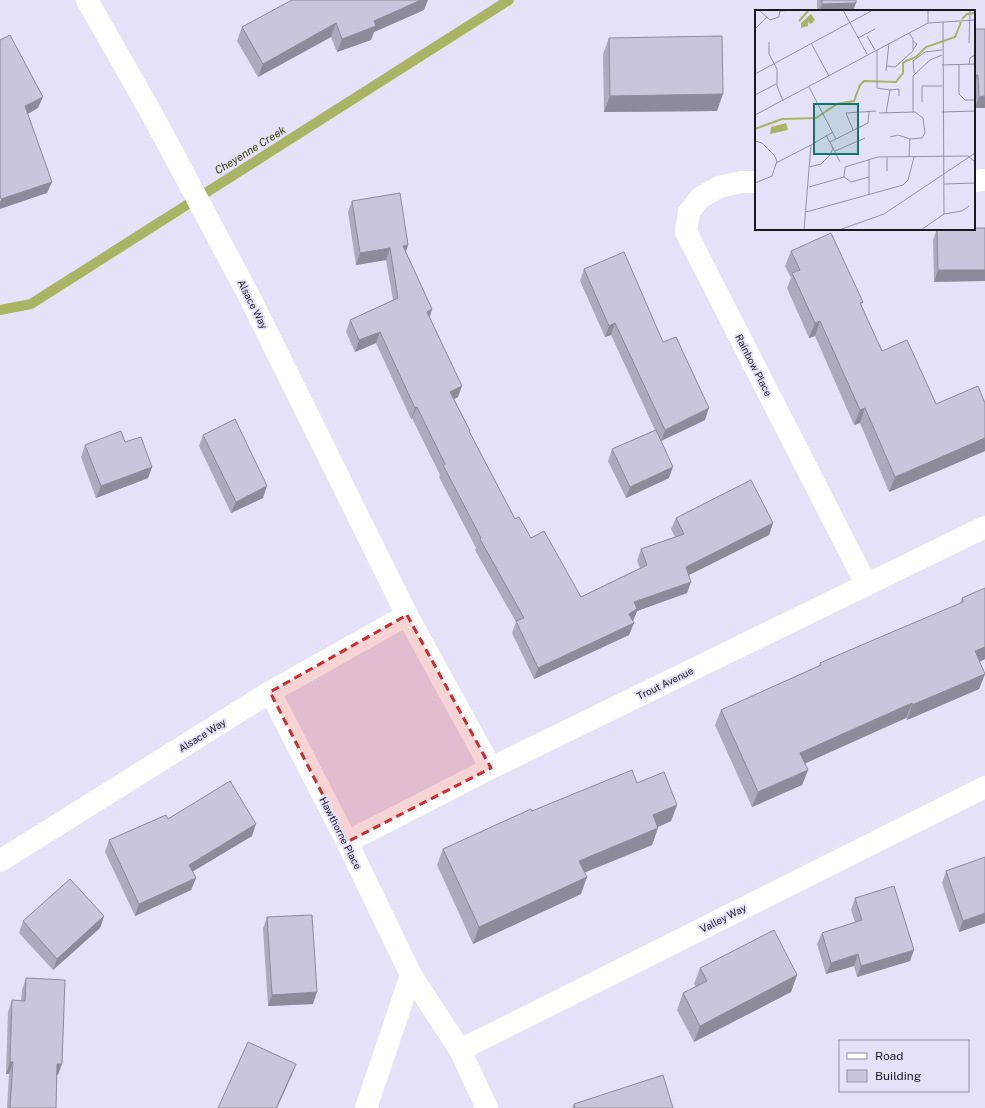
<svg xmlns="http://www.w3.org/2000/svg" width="985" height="1108" viewBox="0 0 985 1108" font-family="'Public Sans',sans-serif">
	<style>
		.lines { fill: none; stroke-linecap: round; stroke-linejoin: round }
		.stream { stroke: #a9b562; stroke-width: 10 }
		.street { stroke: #fff; stroke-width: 22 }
		.wall { fill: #ada9be }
		.shaded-wall { fill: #8d8a9b }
		.building { fill: #c9c5dd; stroke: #8d8a9b }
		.marked { fill: #d62828; fill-opacity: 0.2; stroke: #d62828; stroke-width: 3; stroke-dasharray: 8 5; stroke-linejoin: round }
		.labels { text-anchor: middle; stroke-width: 4; stroke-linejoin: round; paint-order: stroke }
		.street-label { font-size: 10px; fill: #1a1821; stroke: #e5e1f9 }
		.water-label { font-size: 11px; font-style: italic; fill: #3b4200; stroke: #e5e1f9 }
		.inset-river { fill: none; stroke: #a9b562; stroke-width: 2 }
		.inset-road { fill: none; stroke: #9491a3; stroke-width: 1 }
		.view { fill: #0f766e; fill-opacity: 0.15; stroke: #0f766e; stroke-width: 2 }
		.inset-edge { fill: none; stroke: #1a1821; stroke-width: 2 }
	</style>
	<rect width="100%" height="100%" fill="#e5e1f9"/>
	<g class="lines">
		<path class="stream" d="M0,310L31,304L509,0"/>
		<g class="street">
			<path d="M87,0L153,116L248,294L407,615L491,768"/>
			<path d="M974,181L985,180"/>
			<path d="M756,182H741L719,187L700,198L689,212L686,232L866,584"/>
			<path d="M270,692L347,842L411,975L366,1108"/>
			<path d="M347,842L491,768L985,527"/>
			<path d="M0,861L270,692L407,615"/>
			<path d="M411,975L460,1050L487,1108"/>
			<path d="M460,1050L985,787"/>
		</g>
	</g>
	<g class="wall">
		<path d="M817,0H856L853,11H817Z"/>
		<path d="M424,10L374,32L371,40L337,52L331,37L258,77L237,41L242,27Z"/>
		<path d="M974,29L985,108H975Z"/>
		<path d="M609,38L717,111L604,112L603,54Z"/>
		<path d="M352,201L408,245L406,252L432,309L430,317L458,397L454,399L470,431V433L515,519L581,597L640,568L637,561L641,549L675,537L671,529L676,518L773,523L769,535L689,575L687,593L637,611L633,621L634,623L629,635L534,679L512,633L516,622L475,550L476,548L439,477L440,475L412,418L411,419L376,343L355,352L346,332L350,320L393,300L386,260L356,265L348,212Z"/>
		<path d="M937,229H974L934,282L933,240Z"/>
		<path d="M791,251L863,302L861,305L882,351L936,404L985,403V451L889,492L860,423L854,425L815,336L809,338L787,288L791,278L785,266Z"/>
		<path d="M584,269L663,342L705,420L661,441L669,478L626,498L608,461L612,449L655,430L611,335L605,337L580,281Z"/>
		<path d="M203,435L263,498L231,513L199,446Z"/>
		<path d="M125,442L152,467L148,478L96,498L81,457L85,445Z"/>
		<path d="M985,588V659L979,662L985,674L979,689L907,720L906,718L805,763L808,770L802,785L752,807L715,725L721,710L819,666L820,663L960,604L962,598Z"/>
		<path d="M637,783L677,805L671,821L658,827L652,845L584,873L581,894L473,944L437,865L443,849L532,811Z"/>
		<path d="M168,819L252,836L192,872L196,878L191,890L135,916L105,852L109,840Z"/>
		<path d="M946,871L985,923L959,932L942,883Z"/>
		<path d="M855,898L910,961L857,977L854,966L826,974L817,944L822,933L855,922L851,910Z"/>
		<path d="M104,916L100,928L53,970L19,933L23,921Z"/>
		<path d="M267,917L313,1004L268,1006L263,929Z"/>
		<path d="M700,968L797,975L791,992L694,1042L677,1010L683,993L696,987L694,984Z"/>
		<path d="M26,978L58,1075H57L56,1108H7L9,1074H6L8,1012L12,1000L21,1001L22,990Z"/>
		<path d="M574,1104L673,1108H572Z"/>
	</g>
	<g class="shaded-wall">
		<path d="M421,0H428L424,10L374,32L371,40L337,52L342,39L374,21Z"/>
		<path d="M856,3L853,11H819L822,4Z"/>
		<path d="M336,23L331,37L258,77L263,64Z"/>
		<path d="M974,75H978L974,86Z"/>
		<path d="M723,94L717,111L604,112L610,96Z"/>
		<path d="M985,96V108H975L979,97Z"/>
		<path d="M43,97L38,108L21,118L25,106Z"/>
		<path d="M52,182L47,193L0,209V202L1,199Z"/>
		<path d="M408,245L404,257L403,246Z"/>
		<path d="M390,248L386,260L356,265L360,253Z"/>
		<path d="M938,270H985V281L934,282Z"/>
		<path d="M432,309L428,321L427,312Z"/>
		<path d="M820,321L815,336L809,338L815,323Z"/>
		<path d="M615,323L611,335L605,337L609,326Z"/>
		<path d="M380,332L376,343L355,352L359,340Z"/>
		<path d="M462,386L458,397L446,403L450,392Z"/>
		<path d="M417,407L412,418L411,419L415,408Z"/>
		<path d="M709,408L705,420L661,441L665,430Z"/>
		<path d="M865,408L860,423L854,425L860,410Z"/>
		<path d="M985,438V451L889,492L895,477Z"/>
		<path d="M152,467L148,478L96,498L101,486Z"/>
		<path d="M673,467L669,478L626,498L630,487Z"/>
		<path d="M267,486L263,498L231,513L236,502Z"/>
		<path d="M773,523L769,535L681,579L686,567Z"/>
		<path d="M691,582L687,593L637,611L633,621L625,625L634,602Z"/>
		<path d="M634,623L629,635L534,679L538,668Z"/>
		<path d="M985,647V659L970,666L975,651Z"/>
		<path d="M985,674L979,689L907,720L912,705Z"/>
		<path d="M912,703L906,718L795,768L800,753Z"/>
		<path d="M808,770L802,785L752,807L758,792Z"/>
		<path d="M677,805L671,821L647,832L653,815Z"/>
		<path d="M256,824L252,836L185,876L189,865Z"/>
		<path d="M658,828L652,845L573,877L579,861Z"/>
		<path d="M587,877L581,894L473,944L479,927Z"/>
		<path d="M196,878L191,890L135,916L139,904Z"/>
		<path d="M985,913V923L959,932L963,921Z"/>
		<path d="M104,916L100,928L53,970L57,959Z"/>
		<path d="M914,950L910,961L857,977L861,966Z"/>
		<path d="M858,954L854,966L826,974L831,963Z"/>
		<path d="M797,975L791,992L694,1042L700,1026Z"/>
		<path d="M317,992L313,1004L268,1006L272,995Z"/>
		<path d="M10,1062H13L9,1074H6Z"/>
		<path d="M57,1064H62L58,1075H53Z"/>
		<path d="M296,1064L292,1075L277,1108H276Z"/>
	</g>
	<g class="building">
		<path d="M292,0H421L374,21L376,26L342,39L336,23L263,64L242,27Z"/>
		<path d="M822,0H856V3L822,4Z"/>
		<path d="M974,29H985V96L979,97L978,75H974Z"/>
		<path d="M10,35L43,97L25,106L52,182L1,199L0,195V40Z"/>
		<path d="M722,36L723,94L610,96L609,38Z"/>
		<path d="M400,193L408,245L403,246L432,309L427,312L462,386L450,392L470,431H469L515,519L519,517L531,538L544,531L581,597L647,565L641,549L684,534L676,518L751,480L773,523L686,567L691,582L634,602L637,609L629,614L634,623L538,668L516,621L524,618L480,539L481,538L443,465L445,464L417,407L415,408L380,332L359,340L350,320L398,298L390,248L360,253L352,201Z"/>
		<path d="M974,228H985V270H938L937,229H974Z"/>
		<path d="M831,233L863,302L860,303L882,351L907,340L936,404L978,386L985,403V438L895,477L865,408L860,410L820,321L815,323L792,273L800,270L791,251Z"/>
		<path d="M624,252L663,342L676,337L709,408L665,430L615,323L609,326L584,269Z"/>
		<path d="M235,419L267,486L236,502L203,435Z"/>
		<path d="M656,430L673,467L630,487L612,449Z"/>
		<path d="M121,431L125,442L141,437L152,467L101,486L85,445Z"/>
		<path d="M985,588V647L975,651L985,674L912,705V703L800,753L808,770L758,792L721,710L821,665L820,663L871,641L963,602L962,598Z"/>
		<path d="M632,770L637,783L664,772L677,805L653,815L658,828L579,861L587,877L479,927L443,849L531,809L532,811Z"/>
		<path d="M230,781L256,824L189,865L196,878L139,904L109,840L166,815L168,819Z"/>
		<path d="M985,857V913L963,921L946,871Z"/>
		<path d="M70,879L104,916L57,959L23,921Z"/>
		<path d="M894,886L914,950L861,966L858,954L831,963L822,933L862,920L855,898Z"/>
		<path d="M312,915L317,992L272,995L267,917Z"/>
		<path d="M774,930L797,975L700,1026L683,993L707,981L700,968Z"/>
		<path d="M26,978L65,980L62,1064H57L56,1108H10L13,1062H10L12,1000L25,1001Z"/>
		<path d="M248,1042L296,1064L276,1108H218Z"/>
		<path d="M663,1075L673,1108H575L574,1104Z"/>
	</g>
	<path class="marked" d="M407,615L491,768L347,842L270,692Z"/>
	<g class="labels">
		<g class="street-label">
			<text transform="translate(253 304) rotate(63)" y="4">Alsace Way</text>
			<text transform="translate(754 365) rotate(63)" y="4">Rainbow Place</text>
			<text transform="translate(665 683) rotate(-26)" y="4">Trout Avenue</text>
			<text transform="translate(202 735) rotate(-32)" y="4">Alsace Way</text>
			<text transform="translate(341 833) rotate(63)" y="4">Hawthorne Place</text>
			<text transform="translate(723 918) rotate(-27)" y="4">Valley Way</text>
		</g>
		<g class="water-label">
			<text transform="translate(250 150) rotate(-32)" y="4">Cheyenne Creek</text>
		</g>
	</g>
	<g transform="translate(755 10)">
		<rect width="220" height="220" fill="#e5e1f9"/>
		<path d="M56,4L60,10L56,14L53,12V16L46,18V13ZM31,113L33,120L15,124L16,117Z" fill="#a9b562"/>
		<path class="inset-river" d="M207,9L212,4L220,3M44,11L54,0M0,119L27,109L61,108L82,94L99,91L105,75L109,71L141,72L148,63V53L151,51L161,47L171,37L200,27L206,12"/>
		<path class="inset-road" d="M4,0L15,10L24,7L25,0M88,0L112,44M173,0V13M25,1L38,0M188,12L189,204M0,19L12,7M112,26L120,40M103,28L120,19M158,31L162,34L158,40M14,32V44L22,59V76L28,91M56,33L74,66M214,33L215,0M122,40V78L135,80L131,103M187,55L220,54M204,55V84L210,90H220M214,55L215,48L220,45M131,56L140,57L158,41V29L154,23M131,61L134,33M159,63L158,51L170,42L187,40M0,64L118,0M54,77L81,129M135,80L144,79V86M0,85L21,74M167,92V76H187M158,102V66L175,50L187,45M187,102L220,101M124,103L160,102L168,108L170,123L167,128L155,129L143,125L135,127M0,105L173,13L220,10M98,120L91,103L121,101M0,131L7,133L19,145L22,151L17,166L0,173M75,132L113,113L114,102M78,138L85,152M80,141L110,128M154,147L155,129M114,150V185M21,153L56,135M54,157L66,154L75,145L78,138L71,125M132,161V147M89,167L90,157L123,147L213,146L220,152M189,174L220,173M54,177L89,167L96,172L114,167M51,202L148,175L153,170L159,147M2,220H15M49,220L56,135L78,122M84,220L129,204L220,143M166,220L189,204L207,201L214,196"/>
		<path class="view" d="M59,94H103V144H59Z"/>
		<rect width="220" height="220" class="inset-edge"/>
	</g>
	<rect x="839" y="1040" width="130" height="52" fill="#e5e1f9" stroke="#9491a3"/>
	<rect x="847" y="1053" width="20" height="6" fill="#ffffff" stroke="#9491a3"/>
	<text x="875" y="1060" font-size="12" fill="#1a1821">Road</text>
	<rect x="847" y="1070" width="20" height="12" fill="#c9c5dd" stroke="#9491a3"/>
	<text x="875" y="1080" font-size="12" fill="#1a1821">Building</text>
</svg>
